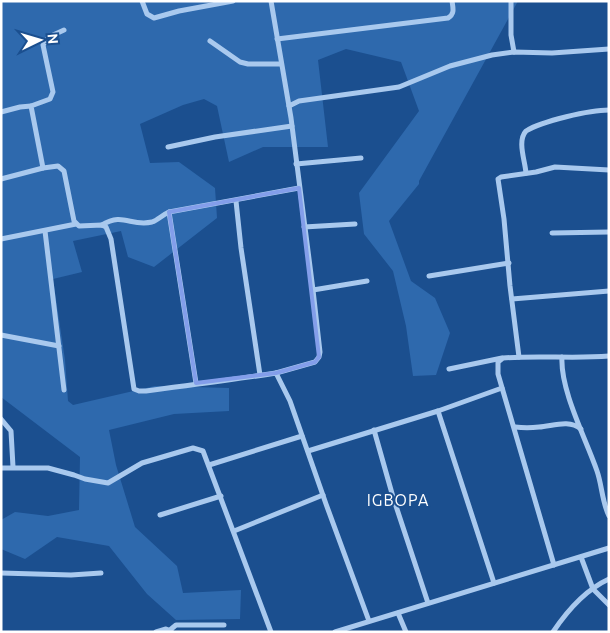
<svg xmlns="http://www.w3.org/2000/svg" width="610" height="633" viewBox="0 0 610 633" font-family="Ubuntu,sans-serif">
	<style>
		.green { fill: #2e69ad }
		.lines { fill: none; stroke-linecap: round; stroke-linejoin: round }
		.street { stroke: #a9c9ee; stroke-width: 5 }
		.marked { fill: none; stroke: #839eea; stroke-width: 4; stroke-linejoin: round }
		.labels { text-anchor: middle; stroke-width: 4; stroke-linejoin: round; paint-order: stroke }
		.quarter-label { font-size: 16px; letter-spacing: 1px; fill: #fff; stroke: #1b4f8f }
	</style>
	<rect width="100%" height="100%" fill="#1b4f8f"/>
	<path class="green" d="M1,1H518L419,181V184L389,221L411,281L435,298L450,333L436,375L413,376L406,326L393,271L364,234L359,193L419,111L401,62L346,49L318,60L328,147H263L229,162L217,106L204,99L183,105L140,124L150,163L179,162L215,188L217,218L154,267L128,257L121,231L73,241L82,272L53,279L65,360L68,401L73,405L155,386L229,388V411L174,414L109,430L116,465L135,527L177,566L183,593L241,590L240,619L176,620L147,594L109,546L57,537L25,559L1,549V520L15,512L48,516L79,510L80,457L1,397Z"/>
	<g class="lines">
		<g class="street">
			<path d="M142,1L147,14L154,18L179,11L233,1"/>
			<path d="M271,1L291,118L313,290L320,352L319,357L315,362L276,373"/>
			<path d="M511,1V35L514,52"/>
			<path d="M64,30L49,37L43,45L53,92L50,99L31,106L43,168L58,166L64,171L74,221L79,226L102,225L106,227L111,239L134,389L139,391H146C190,385 233,380 276,373L290,401L326,504L369,621"/>
			<path d="M277,39L448,18C455,14 453,8 452,1"/>
			<path d="M210,41L240,62L248,64H281"/>
			<path d="M289,106L299,101L399,87L450,66L492,55L514,52L552,53L609,49"/>
			<path d="M1,112L20,107L31,106"/>
			<path d="M168,147L215,137L292,126"/>
			<path d="M296,164L361,158"/>
			<path d="M526,173C525,160 517,141 526,131C542,121 590,110 609,110"/>
			<path d="M1,179L43,168"/>
			<path d="M236,201L241,248L260,375"/>
			<path d="M169,212L196,383"/>
			<path d="M102,225C123,212 131,227 152,222C158,220 162,215 169,212L299,188"/>
			<path d="M304,227L355,224"/>
			<path d="M45,231L64,390"/>
			<path d="M552,233L609,232"/>
			<path d="M1,239L76,224"/>
			<path d="M429,276L509,263"/>
			<path d="M313,290L367,281"/>
			<path d="M512,299L609,291"/>
			<path d="M1,335L59,346"/>
			<path d="M519,357L510,286L504,219L498,179L501,177L536,172L555,167L609,170"/>
			<path d="M562,357C560,390 586,439 597,471C602,485 602,502 609,516"/>
			<path d="M449,369L502,358"/>
			<path d="M438,411L494,583"/>
			<path d="M1,419L11,431L13,467"/>
			<path d="M515,427C523,428 531,428 539,427C553,426 569,419 581,429"/>
			<path d="M374,430L393,497L428,603"/>
			<path d="M308,451L438,411L502,388"/>
			<path d="M209,465L302,436"/>
			<path d="M1,468H48L74,475L85,479L108,483L142,463L193,448L203,451L271,632"/>
			<path d="M160,515L221,496"/>
			<path d="M234,531L323,495"/>
			<path d="M581,557L593,589L609,605"/>
			<path d="M554,565L498,374V362L503,358C538,355 573,359 609,356"/>
			<path d="M1,573L71,575L101,573"/>
			<path d="M398,613L406,632"/>
			<path d="M170,630L176,625H224"/>
			<path d="M156,632L166,629L171,631"/>
			<path d="M335,632L609,548"/>
			<path d="M553,632C567,611 585,590 609,579"/>
		</g>
	</g>
	<path class="marked" d="M299,188L319,357L315,362L276,373L196,383L169,212Z"/>
	<g class="labels">
		<g class="quarter-label">
			<text x="398" y="506">IGBOPA</text>
		</g>
	</g>
	<rect width="610" height="633" fill="none" stroke="#ffffff" stroke-width="5"/>
	<g transform="translate(40 40) rotate(85)" stroke="#1b4f8f" stroke-width="4" paint-order="stroke">
	<path d="M0-4L9 19L0 12L-9 19Z" fill="#ffffff"/>
	<text y="-8" font-size="14" font-weight="bold" text-anchor="middle" fill="#ffffff">N</text>
	</g>
</svg>
